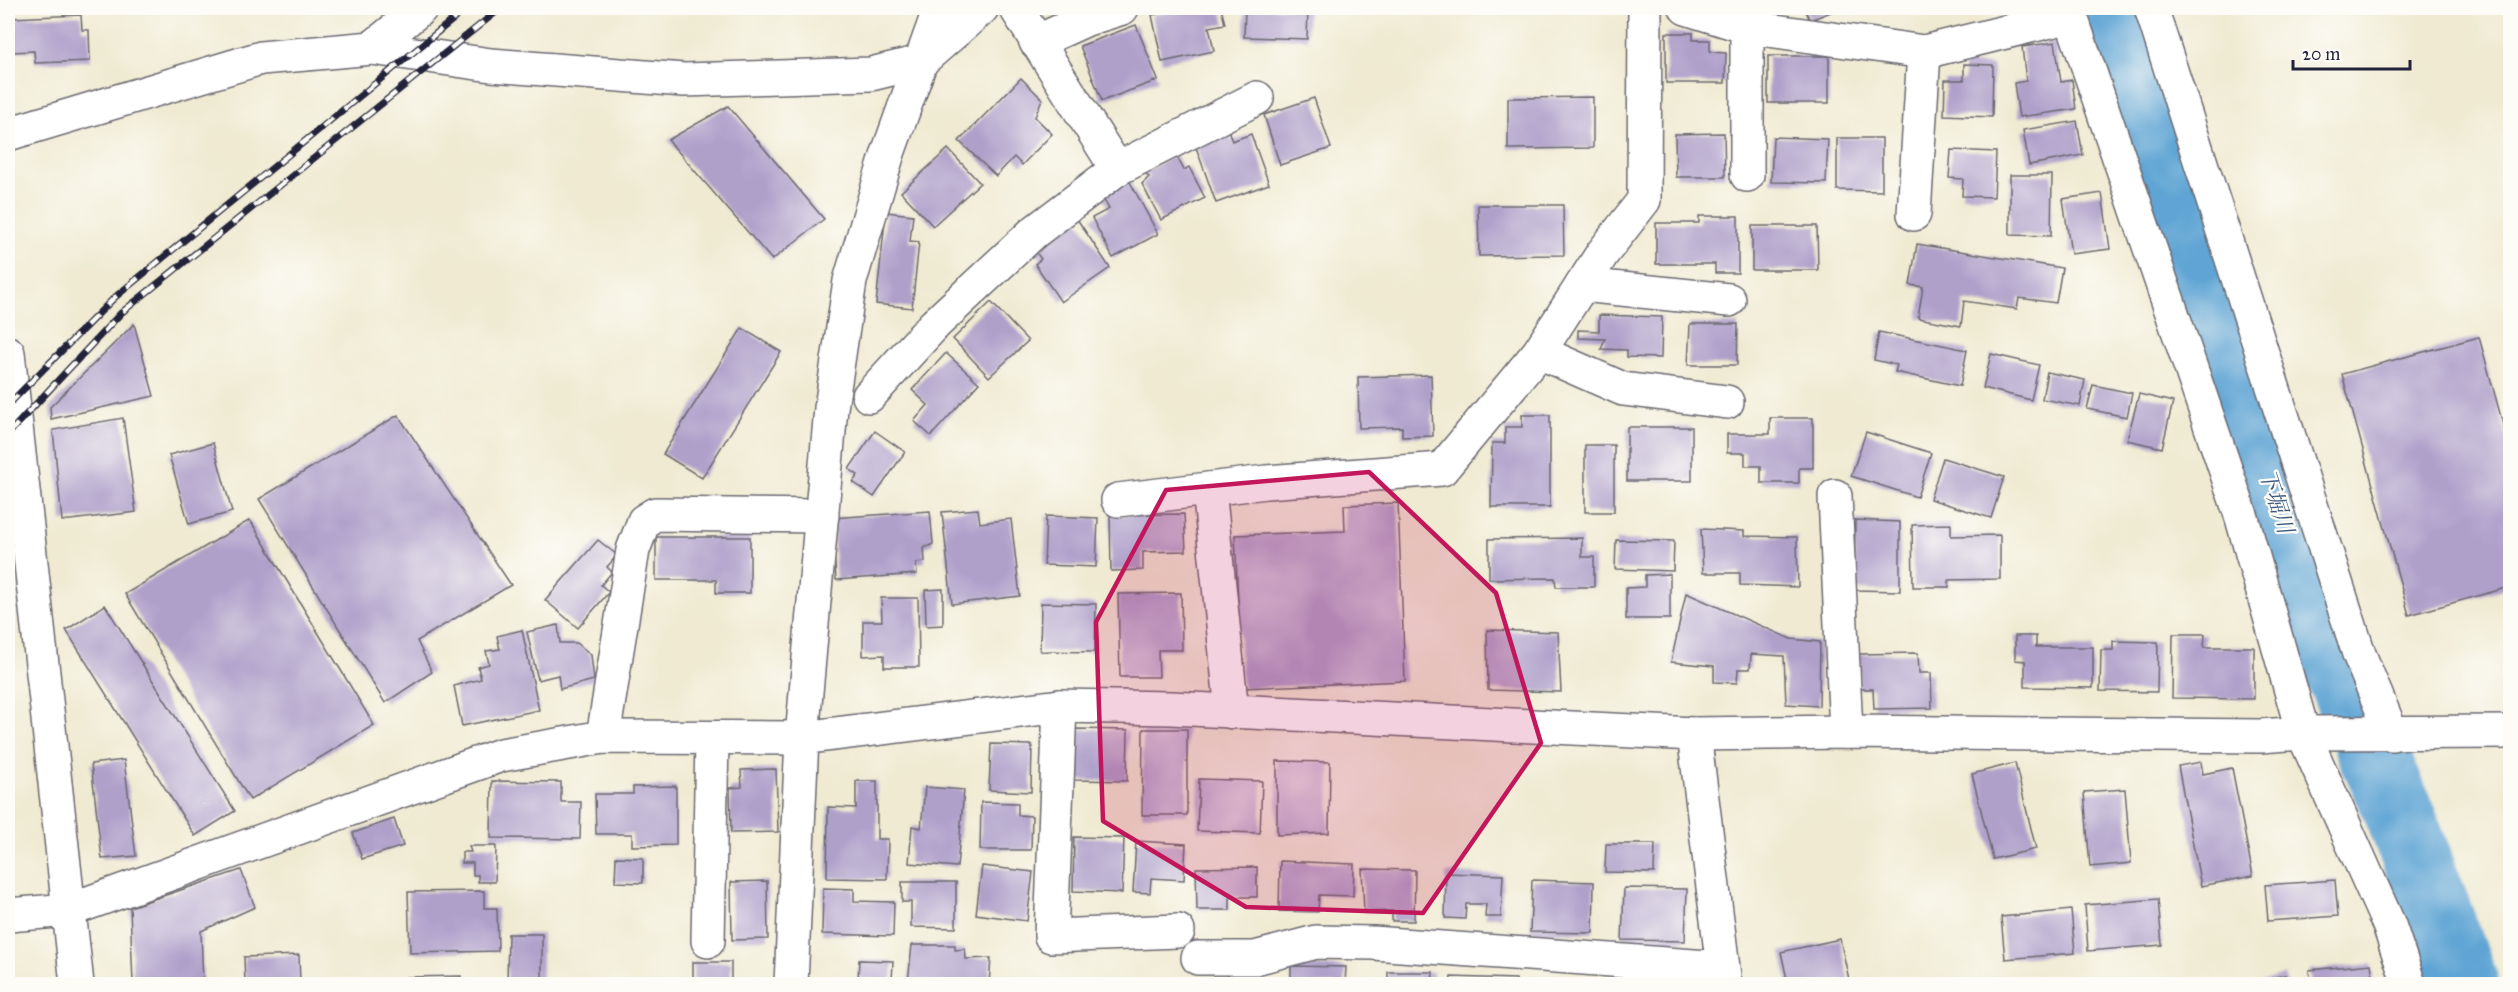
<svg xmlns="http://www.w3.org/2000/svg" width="2518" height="992" viewBox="0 0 2518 992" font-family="'IM FELL Great Primer','Noto Serif JP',serif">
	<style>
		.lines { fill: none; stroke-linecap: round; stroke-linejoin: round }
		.river { stroke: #5ea4d4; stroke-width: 70 }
		.building { fill: #afa0ca }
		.minor-casing { stroke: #6a6870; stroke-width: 36 }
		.minor { stroke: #fff; stroke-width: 33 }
		.rail-casing { stroke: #22223b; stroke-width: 7 }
		.rail { stroke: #fdfcf7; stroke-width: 4.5; stroke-dasharray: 14; stroke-linecap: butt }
		.marked { fill: #c2185b; fill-opacity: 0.2; stroke: #c2185b; stroke-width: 4.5; stroke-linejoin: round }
		.labels { text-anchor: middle; stroke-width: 4.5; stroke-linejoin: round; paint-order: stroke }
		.water-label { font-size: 22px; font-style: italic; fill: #3d5c80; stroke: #fdfcf7 }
	</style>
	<rect width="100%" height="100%" fill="#fdfcf7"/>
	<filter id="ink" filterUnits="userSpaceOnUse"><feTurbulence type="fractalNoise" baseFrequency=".0167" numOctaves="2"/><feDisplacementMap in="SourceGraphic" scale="12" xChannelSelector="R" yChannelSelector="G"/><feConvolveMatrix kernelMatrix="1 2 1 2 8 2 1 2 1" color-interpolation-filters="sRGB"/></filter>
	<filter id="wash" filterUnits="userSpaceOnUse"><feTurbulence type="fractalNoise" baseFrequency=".008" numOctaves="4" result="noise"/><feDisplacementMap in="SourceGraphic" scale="24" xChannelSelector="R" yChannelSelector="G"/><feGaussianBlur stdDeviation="1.35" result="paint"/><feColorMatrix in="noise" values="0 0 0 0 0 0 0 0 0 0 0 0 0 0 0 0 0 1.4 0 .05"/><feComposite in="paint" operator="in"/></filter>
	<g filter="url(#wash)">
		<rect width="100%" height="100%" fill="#efead1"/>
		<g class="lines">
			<path class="river" d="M2114,8L2227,343L2298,565L2356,714L2397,807L2464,984"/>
		</g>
		<g id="blocks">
			<g class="building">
				<path d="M1188,8H1221L1225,24L1209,27L1214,51L1162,62L1152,15Z"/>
				<path d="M1245,8H1308L1307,39L1244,37Z"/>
				<path d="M1804,8H1835L1836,10L1810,20Z"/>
				<path d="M81,15L82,30H89L90,61L35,63L34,51L12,52L11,18Z"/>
				<path d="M1136,25L1158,80L1102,101L1080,46Z"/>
				<path d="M1666,33H1693V40H1710V52L1726,53L1725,83H1666Z"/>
				<path d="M2055,42L2061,82L2072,80L2076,109L2019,117L2014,83L2026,81L2022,47Z"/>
				<rect x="1768" y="56" width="61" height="47"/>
				<path d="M1964,64L1993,65L1992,117L1944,115L1945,80H1964Z"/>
				<path d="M1021,78L1042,99L1035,117L1052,134L1022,165L1014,157L996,176L959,141Z"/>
				<path d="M1593,97V148L1508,149V98Z"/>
				<path d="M1314,98L1331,148L1280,165L1264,115Z"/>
				<path d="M728,106L824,219L772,260L668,140Z"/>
				<path d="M2077,121L2083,155L2029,165L2023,130Z"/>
				<path d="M1227,127L1232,141L1251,134L1269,184L1216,203L1193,139Z"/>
				<path d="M1724,133L1725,177H1676L1675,134Z"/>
				<path d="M1773,137L1828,139L1826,183L1771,182Z"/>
				<path d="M1837,138H1882V191L1837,190Z"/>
				<path d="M948,149L980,183L933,226L901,192Z"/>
				<path d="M1951,150L1996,152L1994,197L1962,196L1963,179L1949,178Z"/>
				<path d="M1176,155L1184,170L1189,167L1205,198L1161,220L1142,184L1149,177L1144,172Z"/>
				<path d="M2010,175H2052L2051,236L2010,235Z"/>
				<path d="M1129,180L1158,234L1113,258L1092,218L1109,209L1101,195Z"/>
				<path d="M2102,193L2110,249L2071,254L2063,199Z"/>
				<path d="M1478,205H1563L1564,255L1479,256Z"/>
				<path d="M886,212L913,215L910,241L919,242L912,308L876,304Z"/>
				<path d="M1075,216L1110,268L1061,302L1035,264L1041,259L1035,251L1050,241L1047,235Z"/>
				<path d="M1699,216H1738V273H1715V264H1656V223H1699Z"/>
				<path d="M1752,226H1817L1818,270H1752Z"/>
				<path d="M1917,244L2062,268L2056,303L2019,298L2017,309L1964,301L1961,326L1918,318L1923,287L1910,285Z"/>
				<path d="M991,302L1028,341L989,377L953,339Z"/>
				<path d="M1599,315L1662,317L1661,358L1627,357V350L1601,349L1605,339L1578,338V330L1599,331Z"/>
				<path d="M134,324L154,396L51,419L50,407Z"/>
				<path d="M1690,324H1738L1737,365H1688Z"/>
				<path d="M742,328L781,352L702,478L663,454Z"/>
				<path d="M1879,332L1967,350L1960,386L1895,372L1897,365L1874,360Z"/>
				<path d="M2479,337L2510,450V587L2409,615L2342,374Z"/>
				<path d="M946,353L979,383L931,436L914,421L928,405L912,390Z"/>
				<path d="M1991,354L2039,365L2031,400L1983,388Z"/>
				<path d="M2047,372L2085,380L2080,406L2042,399Z"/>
				<path d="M1431,375L1433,436L1402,437V427L1359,428L1358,377Z"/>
				<path d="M2093,385L2132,393L2127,417L2087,409Z"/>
				<path d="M2139,394L2173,402L2162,448L2127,440Z"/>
				<path d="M398,415L511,585L417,641L432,672L385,703L259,499Z"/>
				<path d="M1522,415H1550V507H1491L1492,443H1505V427H1522Z"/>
				<path d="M123,418L136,512L62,521L53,430Z"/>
				<path d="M1770,418H1813V468H1799V483H1761V466H1745V453H1727V434H1770Z"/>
				<rect x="1627" y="427" width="65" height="54"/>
				<path d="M875,431L905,452L874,497L853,482L858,475L849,469Z"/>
				<path d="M1866,432L1931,453L1917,497L1851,476Z"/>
				<path d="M213,443L232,512L189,524L169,455Z"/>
				<rect x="1585" y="445" width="29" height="67"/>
				<path d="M1943,458L2004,477L1991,518L1930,499Z"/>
				<path d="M1398,503L1405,681L1242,688L1235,535L1345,531L1344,505Z"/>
				<path d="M978,509L980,523L1011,519L1020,596L952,604L942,512Z"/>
				<path d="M930,511L933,544L924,548L925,562L916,563L917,574L836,580L832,518Z"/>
				<path d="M1184,514L1186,551L1143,552V570L1111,571L1110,515Z"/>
				<path d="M1046,516L1098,518L1096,567L1044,565Z"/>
				<path d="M250,520L374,725L250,800L125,594Z"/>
				<path d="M1855,520L1900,522V591L1854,590Z"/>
				<path d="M1951,524V536L2000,535V579L1949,580V587H1913L1912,525Z"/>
				<path d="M1701,529L1744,531V536L1797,537L1798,587L1740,585V573H1703Z"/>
				<path d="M656,537H750V593H716V580H656Z"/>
				<path d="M1582,538V557H1594V587H1556L1555,578L1489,579V539Z"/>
				<path d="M598,540L617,555L607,567L612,572L601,585L609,592L578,628L545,600Z"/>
				<path d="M1616,540L1674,541L1673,571L1615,569Z"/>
				<path d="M1670,574V619H1626V588L1645,587V575Z"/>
				<path d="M943,589V625L926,626L925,590Z"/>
				<path d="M1181,593L1182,650H1158L1159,677H1120L1118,594Z"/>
				<path d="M1686,593L1791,639L1820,642L1819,706L1786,704L1784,656L1751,654L1750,669H1738L1737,683L1714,682V666L1671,662Z"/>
				<path d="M881,598H918L919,667H884V655L863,656V621H882Z"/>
				<path d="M1041,603L1096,604L1095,652L1040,651Z"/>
				<path d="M105,605L235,811L195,836L66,630Z"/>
				<path d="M558,625L560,643H577L591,655L594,680L560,689L558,675L538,680L527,632Z"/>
				<path d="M522,630L539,710L462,726L454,686L481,679L478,667L489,664L486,651L500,649L497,636Z"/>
				<path d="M1487,630L1558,632L1561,692L1488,690Z"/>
				<path d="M2173,634H2205L2204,647H2254V699L2172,698Z"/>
				<path d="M2015,636H2036V647H2093V688L2025,687V661L2015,660Z"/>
				<path d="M2113,641L2158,642L2157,692L2100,691L2101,650H2113Z"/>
				<path d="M1918,653L1919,673H1931L1932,708L1874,709L1873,689H1859V654Z"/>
				<path d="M1075,729L1128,730L1127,781L1074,780Z"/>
				<path d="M1143,729H1187V815H1142Z"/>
				<path d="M991,744L1032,745L1031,792L989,790Z"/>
				<path d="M124,760L136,856L102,859L91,764Z"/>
				<path d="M1277,761L1330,762L1329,833L1277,835Z"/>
				<path d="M2201,762L2203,774L2232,768L2253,876L2201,886L2178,766Z"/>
				<path d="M2015,763L2036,849L1993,859L1972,774Z"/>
				<path d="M776,769L778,832L731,833L730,788L742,787L741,770Z"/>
				<path d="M1199,779L1262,781L1260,833L1197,831Z"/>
				<path d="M492,781L561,782V802H581L580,839L491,838Z"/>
				<path d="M856,781H877V839H888L887,879L827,878L828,807L856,808Z"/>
				<path d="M676,786V845L632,846V834H596L595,794H633V787Z"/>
				<path d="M925,787L964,790L957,867L909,863L912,826L921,828Z"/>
				<path d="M2125,789L2131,863L2090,867L2084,792Z"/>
				<path d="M981,802L1018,803V815L1032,816L1031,850H980Z"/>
				<path d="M394,819L403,846L362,859L353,833Z"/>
				<path d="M1074,837L1124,838L1122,893L1073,891Z"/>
				<path d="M1136,841L1186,844L1184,880L1151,878L1150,893L1133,892Z"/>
				<path d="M1606,844H1655L1654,873L1605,872Z"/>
				<path d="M469,846H496L495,882H478V875H473V863H462V852H471Z"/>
				<path d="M616,857L643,858V883L615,882Z"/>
				<path d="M1280,861L1354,864L1353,896L1319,895L1318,912L1279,911Z"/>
				<path d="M982,866L1033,872L1027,921L976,914Z"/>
				<path d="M1257,867V897H1230V910H1197L1196,868Z"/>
				<path d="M1362,869L1415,870L1414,921H1392V911L1364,912Z"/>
				<path d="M241,870L255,907L201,931L203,984H133L130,907Z"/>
				<path d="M1446,873L1503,875L1501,917H1485L1486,904H1466L1465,919L1445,918Z"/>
				<path d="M1532,880L1594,882L1593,933L1530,932Z"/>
				<path d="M2335,880L2338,916L2268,921L2265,885Z"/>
				<path d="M767,881L768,939L732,940L731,882Z"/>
				<path d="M902,882H956V928L911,927V902H902Z"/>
				<path d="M823,888L854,889V901L894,902L893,936L822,934Z"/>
				<path d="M1624,888L1687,889L1685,941L1622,940Z"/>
				<path d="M484,891V908H497L498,951L410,953L408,892Z"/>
				<path d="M2158,899L2162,945L2088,951L2085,905Z"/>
				<path d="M2071,910L2075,953L2005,959L2001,917Z"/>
				<path d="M508,934H542V984H507Z"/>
				<path d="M1840,939L1850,984H1788L1781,952Z"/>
				<path d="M912,945H955V950L965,949L966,959L991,958L989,984L908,982Z"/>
				<path d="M299,955L300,984H245L244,957Z"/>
				<path d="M859,960L893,961L892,981L858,979Z"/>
				<rect x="693" y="962" width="38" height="22"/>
				<path d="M2371,964L2374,984H2311L2309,970Z"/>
				<path d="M1291,966L1346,967L1345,984H1291Z"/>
				<path d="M1388,972H1433L1432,984H1388Z"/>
				<path d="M2285,975L2287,984H2250Z"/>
				<path d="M461,976V984H406V977Z"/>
				<path d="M1451,977L1516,979V984H1450Z"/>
			</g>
		</g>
	</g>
	<g filter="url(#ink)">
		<use href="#blocks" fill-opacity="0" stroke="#6a6870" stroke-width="1.5"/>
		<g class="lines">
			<g class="minor-casing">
				<g id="minor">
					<path d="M1016,8L1117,169"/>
					<path d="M1686,8L1747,27L1924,52L2071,16"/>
					<path d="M2068,8L2242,518L2303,733L2389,925L2409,984"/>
					<path d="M2151,8L2359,654L2392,734"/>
					<path d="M1036,42L1087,19L1122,8"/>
					<path d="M372,48L421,8"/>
					<path d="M8,134L261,58L372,48L491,65L684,80L871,74L920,62L982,8"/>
					<path d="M1747,175V27"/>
					<path d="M1914,214L1924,52"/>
					<path d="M1582,285L1729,300"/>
					<path d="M1539,352L1623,389L1727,402"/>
					<path d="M8,353L77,984"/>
					<path d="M869,396L935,324L1033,233L1117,169L1257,98"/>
					<path d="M1209,489L1232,712"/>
					<path d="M1835,496L1846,732"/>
					<path d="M1118,500L1266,482L1442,469L1539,352L1602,254L1644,200L1645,8"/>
					<path d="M1060,706L1051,936L1178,931"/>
					<path d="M1694,734L1725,984"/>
					<path d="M603,737L633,550L644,521L655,514L822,516"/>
					<path d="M8,915L69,910L501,755L603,737L802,738L1060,706L1171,708L1694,734L1846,732L2260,736L2303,733L2510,732"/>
					<path d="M708,941L712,738"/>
					<path d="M1198,958H1255L1316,942L1373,943L1722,968"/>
					<path d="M791,984L802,738L831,408L850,281L888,153L940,8"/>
				</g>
			</g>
			<use href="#minor" class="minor"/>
			<g class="rail-casing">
				<g id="rail">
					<path d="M8,405L114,298L467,8"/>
					<path d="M8,434L121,313L501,8"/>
				</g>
			</g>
			<use href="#rail" class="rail"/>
		</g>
	</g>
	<path class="marked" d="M1369,472L1496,593L1541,743L1423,913L1246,907L1103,821L1096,622L1166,490Z"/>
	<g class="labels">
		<g class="water-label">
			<text transform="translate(2277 501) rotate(72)" y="8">下堀川</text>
		</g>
	</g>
	<rect width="2518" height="992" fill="none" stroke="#fdfcf7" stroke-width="30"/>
	<path d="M2293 60v9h117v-9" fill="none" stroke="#22223b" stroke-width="3"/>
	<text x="2302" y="60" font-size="18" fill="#22223b" stroke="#fdfcf7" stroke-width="4.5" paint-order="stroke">20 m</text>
</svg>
